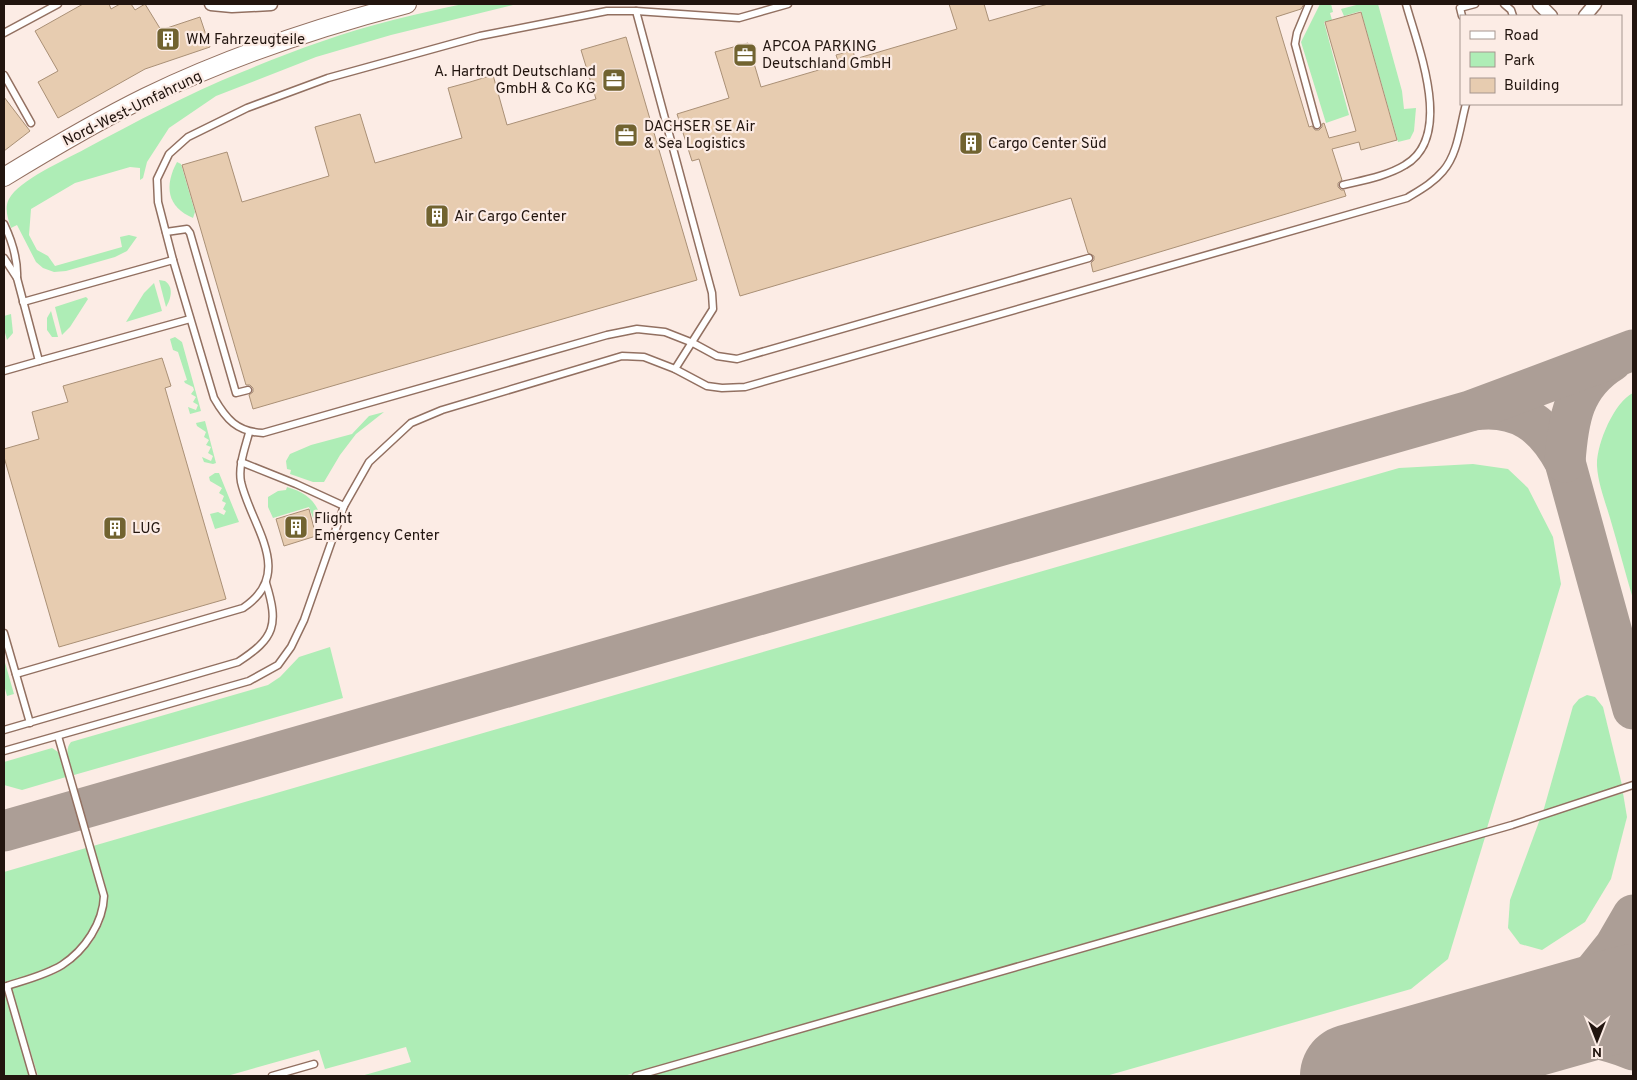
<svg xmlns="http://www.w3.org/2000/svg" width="1637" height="1080" viewBox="0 0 1637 1080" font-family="Overpass,sans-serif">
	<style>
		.green { fill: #aeedb6 }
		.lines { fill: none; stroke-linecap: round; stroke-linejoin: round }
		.taxiway { stroke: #ac9e96; stroke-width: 41 }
		.runway { stroke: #ac9e96; stroke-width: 104 }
		.building { fill: #e7ccb0; stroke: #aa9076 }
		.lane-casing { stroke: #927061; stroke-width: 9 }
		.street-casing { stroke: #927061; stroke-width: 15 }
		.secondary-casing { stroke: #927061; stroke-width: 20 }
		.lane { stroke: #fff; stroke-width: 6 }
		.street { stroke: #fff; stroke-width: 12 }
		.secondary { stroke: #fff; stroke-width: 18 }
		.labels { text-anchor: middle; stroke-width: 4.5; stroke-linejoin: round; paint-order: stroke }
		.poi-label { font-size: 15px; fill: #22150f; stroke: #fcece5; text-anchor: start }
		.street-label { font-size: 15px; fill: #22150f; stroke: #fcece5 }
	</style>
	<rect width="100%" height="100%" fill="#fcece5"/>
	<g class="green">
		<path d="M463,4H517L391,35L316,57L216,96L169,128L147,162L143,178L140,180V168L130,167L75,183L31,209L29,235L37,250L48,256L55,266L122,247L120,237L129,235L137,237L127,251L115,257L66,271L54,272L43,268L36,262L17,225L11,228C8,219 4,208 9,199C19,180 65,160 85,149C136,122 187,94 242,72C290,52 341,33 393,20C416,14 439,9 463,4Z"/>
		<path d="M1320,4H1331L1333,12L1330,13L1332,20L1324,22L1349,115L1326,123L1301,42Z"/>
		<path d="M1360,4H1378L1402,91L1404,109L1416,108L1414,131L1410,139L1398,142L1361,11L1344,16L1341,9Z"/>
		<path d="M177,162L181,164L195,212L193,218C167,207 164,186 177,162Z"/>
		<path d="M159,280L165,281C174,287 171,299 166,307Z"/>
		<path d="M154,283L162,311L126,322L144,293Z"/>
		<path d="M86,297L88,299L70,327L62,335L55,307Z"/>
		<path d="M51,311L58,337H52L47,330V318Z"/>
		<path d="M11,314L13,333L7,340L4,329V316Z"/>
		<path d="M175,337L182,342L201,411L190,414L188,407L196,410L198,405L193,402L196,397L191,394L194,390L193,387L185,383L184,381L187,380L178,352L173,350L170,339Z"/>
		<path d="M1633,393V599C1625,572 1618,545 1610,518C1605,501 1598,483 1597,466C1596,445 1614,402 1633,393Z"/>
		<path d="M384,412L356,434L340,455L324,482H313L290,474L291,470L287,469L286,461L290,454L311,445L352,434L369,416Z"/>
		<path d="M205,421L216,463L213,464L204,462L202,457L211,461L213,456L208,453L211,447L206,445L209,440L204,437L206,432L197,426L196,423Z"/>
		<path d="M1473,464L1508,469L1528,488L1553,537L1561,584L1487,828L624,1076H361L411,1062L406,1047L325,1069L319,1050L227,1076H38L11,987C25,983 39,980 52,975C80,963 108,930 107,898C107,884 97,860 93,846L1399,468Z"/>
		<path d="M215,473H219L239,522L215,529L210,514L218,512L224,515L226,511L223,509L226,503L222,501L224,496L219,493L222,488L210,481L209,477Z"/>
		<path d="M287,487C304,492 315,499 321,517L313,518L309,507L273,518L268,507V497L278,491L286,490Z"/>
		<path d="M330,647L343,698L74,775C71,765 63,751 71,742L268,685L280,677L299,657Z"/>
		<path d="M4,659L14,694L7,696L4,685Z"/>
		<path d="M1587,695L1595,697L1603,707L1622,785L1543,812L1573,706L1579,699Z"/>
		<path d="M52,748L58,752L66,777L22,790L4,785V762Z"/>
		<path d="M1623,793L1627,817L1611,879L1585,922L1542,950L1520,944L1508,928L1510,900L1540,819Z"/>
		<path d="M1486,834L1448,959L1411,989L1106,1076H645Z"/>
		<path d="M86,848C91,863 98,880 100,896C103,920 76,955 55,965C39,972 21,977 4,983V872Z"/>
		<path d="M4,990H5L30,1076H4Z"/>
	</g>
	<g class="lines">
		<g class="taxiway">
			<path d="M1474,410C1518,404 1545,424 1565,462L1633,709"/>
			<path d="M1565,462C1568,420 1573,385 1612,361"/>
			<path d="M4,831L1470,411L1633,350"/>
			<path d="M1508,1035C1551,1031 1593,1033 1633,1050"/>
			<path d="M1489,1037L1531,1021L1563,999L1591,976L1615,946L1633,915"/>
		</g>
		<path class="runway" d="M1352,1076L1633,996"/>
	</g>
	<g class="building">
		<path d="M83,4H109L111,9L120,4H131L135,10L145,4L161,30L200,17L210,47L145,69L58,118L38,82L58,71L35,31Z"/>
		<path d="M949,4H984L989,21L1048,4H1304L1301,9L1276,17L1309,127L1312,126L1315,130H1319L1322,127V124L1324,123L1329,138L1356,131L1325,22L1361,12L1397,140L1361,150L1359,142L1332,149L1342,180L1338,183V187L1341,190H1344L1346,196L1093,272L1091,263L1094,260V256L1088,253L1071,198L740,296L699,159L692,161L677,114L729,98L715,52L748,43L761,87L839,64L836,55L853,50L855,59L957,29Z"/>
		<path d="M626,37L697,280L253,409L249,395L253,392V388L250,385H246L182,165L227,152L242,202L329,176L315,127L360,114L375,163L462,138L448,88L470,82L493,75L507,125L596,99L581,50Z"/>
		<path d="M4,97L30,131L4,151Z"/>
		<path d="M162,358L171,386L165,388L226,599L59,647L4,457V449L39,439L32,412L68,402L63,386Z"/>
		<path d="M309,509L316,536L284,546L276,519Z"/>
	</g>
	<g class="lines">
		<g class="lane-casing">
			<g id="lane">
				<path d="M1309,4L1297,33L1295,44L1317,125"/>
				<path d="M1504,4L1511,10L1513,16"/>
				<path d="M636,11L712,293L713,309L675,369"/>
				<path d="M1462,16L1460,8L1475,4"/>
				<path d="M4,32V33L58,4"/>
				<path d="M4,75L31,123"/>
				<path d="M1343,185C1364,180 1387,176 1405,165C1455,136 1417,45 1406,4"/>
				<path d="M4,224C12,241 18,258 17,278L39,361L190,319"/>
				<path d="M166,232L187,229L190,233L236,393L248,390"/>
				<path d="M4,258L17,278"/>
				<path d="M173,260L158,202L157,179L169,154L188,137L247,108L328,78L480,36L607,11H636L739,18L788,4"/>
				<path d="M23,302L173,260L214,398C226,419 237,432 263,433L607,335L637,329L665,332L693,343L717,356L737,359L1089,258"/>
				<path d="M4,371L39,361"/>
				<path d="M241,462L296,484L344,506"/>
				<path d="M4,633L30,723"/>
				<path d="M16,674L243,608C296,573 251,526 241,482C238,466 245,448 249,433"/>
				<path d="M4,730L238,662C275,638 279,625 266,583"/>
				<path d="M4,751L249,681L278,665L291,647L304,620L344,506L369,462L411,423L442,410L622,356L644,357L675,369L707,386L722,388L745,387L1407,198C1420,190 1433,183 1443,171C1458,154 1460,126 1466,104"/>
				<path d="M7,986C25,980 46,975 62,965C85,950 103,923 104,896L58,736"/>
				<path d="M5,987L7,986L33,1076"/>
				<path d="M272,1076L314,1064"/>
				<path d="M636,1076L1512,825L1633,785"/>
			</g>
		</g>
		<g class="street-casing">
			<g id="street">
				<path d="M211,4L232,6L271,4"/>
				<path d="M1539,4L1551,16"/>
				<path d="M1585,16L1595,4"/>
			</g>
		</g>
		<g class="secondary-casing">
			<path id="secondary" d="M4,177C50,149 97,121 146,97C229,57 318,27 407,4"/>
		</g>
		<use href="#lane" class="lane"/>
		<use href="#street" class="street"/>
		<use href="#secondary" class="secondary"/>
	</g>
	<defs>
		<g id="building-square" transform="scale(1.25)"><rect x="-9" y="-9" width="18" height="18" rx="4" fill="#716330" stroke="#fcece5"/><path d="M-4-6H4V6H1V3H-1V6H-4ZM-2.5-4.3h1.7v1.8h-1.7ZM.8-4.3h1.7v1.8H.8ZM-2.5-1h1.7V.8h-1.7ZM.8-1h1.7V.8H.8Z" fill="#fff"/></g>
		<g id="office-square" transform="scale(1.25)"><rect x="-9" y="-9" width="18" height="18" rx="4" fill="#716330" stroke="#fcece5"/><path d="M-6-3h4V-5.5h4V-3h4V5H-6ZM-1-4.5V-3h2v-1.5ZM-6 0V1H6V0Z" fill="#fff"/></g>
	</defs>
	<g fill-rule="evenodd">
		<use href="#building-square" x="168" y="39"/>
		<use href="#office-square" x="745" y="55"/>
		<use href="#office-square" x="614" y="80"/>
		<use href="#office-square" x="626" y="135"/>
		<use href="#building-square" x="971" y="143"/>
		<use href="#building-square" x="437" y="216"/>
		<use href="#building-square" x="296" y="527"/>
		<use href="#building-square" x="115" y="528"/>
	</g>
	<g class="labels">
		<g class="poi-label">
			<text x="186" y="44">WM Fahrzeugteile</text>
			<text x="762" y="51">APCOA PARKING<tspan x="762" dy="17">Deutschland GmbH</tspan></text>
			<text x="596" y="76" text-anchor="end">A. Hartrodt Deutschland<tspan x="596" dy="17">GmbH &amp; Co KG</tspan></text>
			<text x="644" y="131">DACHSER SE Air<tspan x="644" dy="17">&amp; Sea Logistics</tspan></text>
			<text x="988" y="148">Cargo Center Süd</text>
			<text x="454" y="221">Air Cargo Center</text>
			<text x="314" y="523">Flight<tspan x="314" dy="17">Emergency Center</tspan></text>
			<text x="132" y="533">LUG</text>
		</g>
		<g class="street-label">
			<text transform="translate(132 108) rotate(-26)" y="5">Nord-West-Umfahrung</text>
		</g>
	</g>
	<rect width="1637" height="1080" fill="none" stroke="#22150f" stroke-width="10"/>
	<rect x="1460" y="15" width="162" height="90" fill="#fcece5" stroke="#a5968f"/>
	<rect x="1470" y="31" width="25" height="8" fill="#ffffff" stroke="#a5968f"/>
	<text x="1504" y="40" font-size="15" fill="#22150f">Road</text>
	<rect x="1470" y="52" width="25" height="15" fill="#aeedb6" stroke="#a5968f"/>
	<text x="1504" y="65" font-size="15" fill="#22150f">Park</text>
	<rect x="1470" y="78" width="25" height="15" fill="#e7ccb0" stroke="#a5968f"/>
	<text x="1504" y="90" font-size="15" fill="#22150f">Building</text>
	<g transform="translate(1597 1040) rotate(180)" stroke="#fcece5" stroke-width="4" paint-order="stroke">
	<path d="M0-4L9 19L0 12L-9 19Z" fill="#22150f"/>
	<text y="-8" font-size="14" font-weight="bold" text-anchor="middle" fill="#22150f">N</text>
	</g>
</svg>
